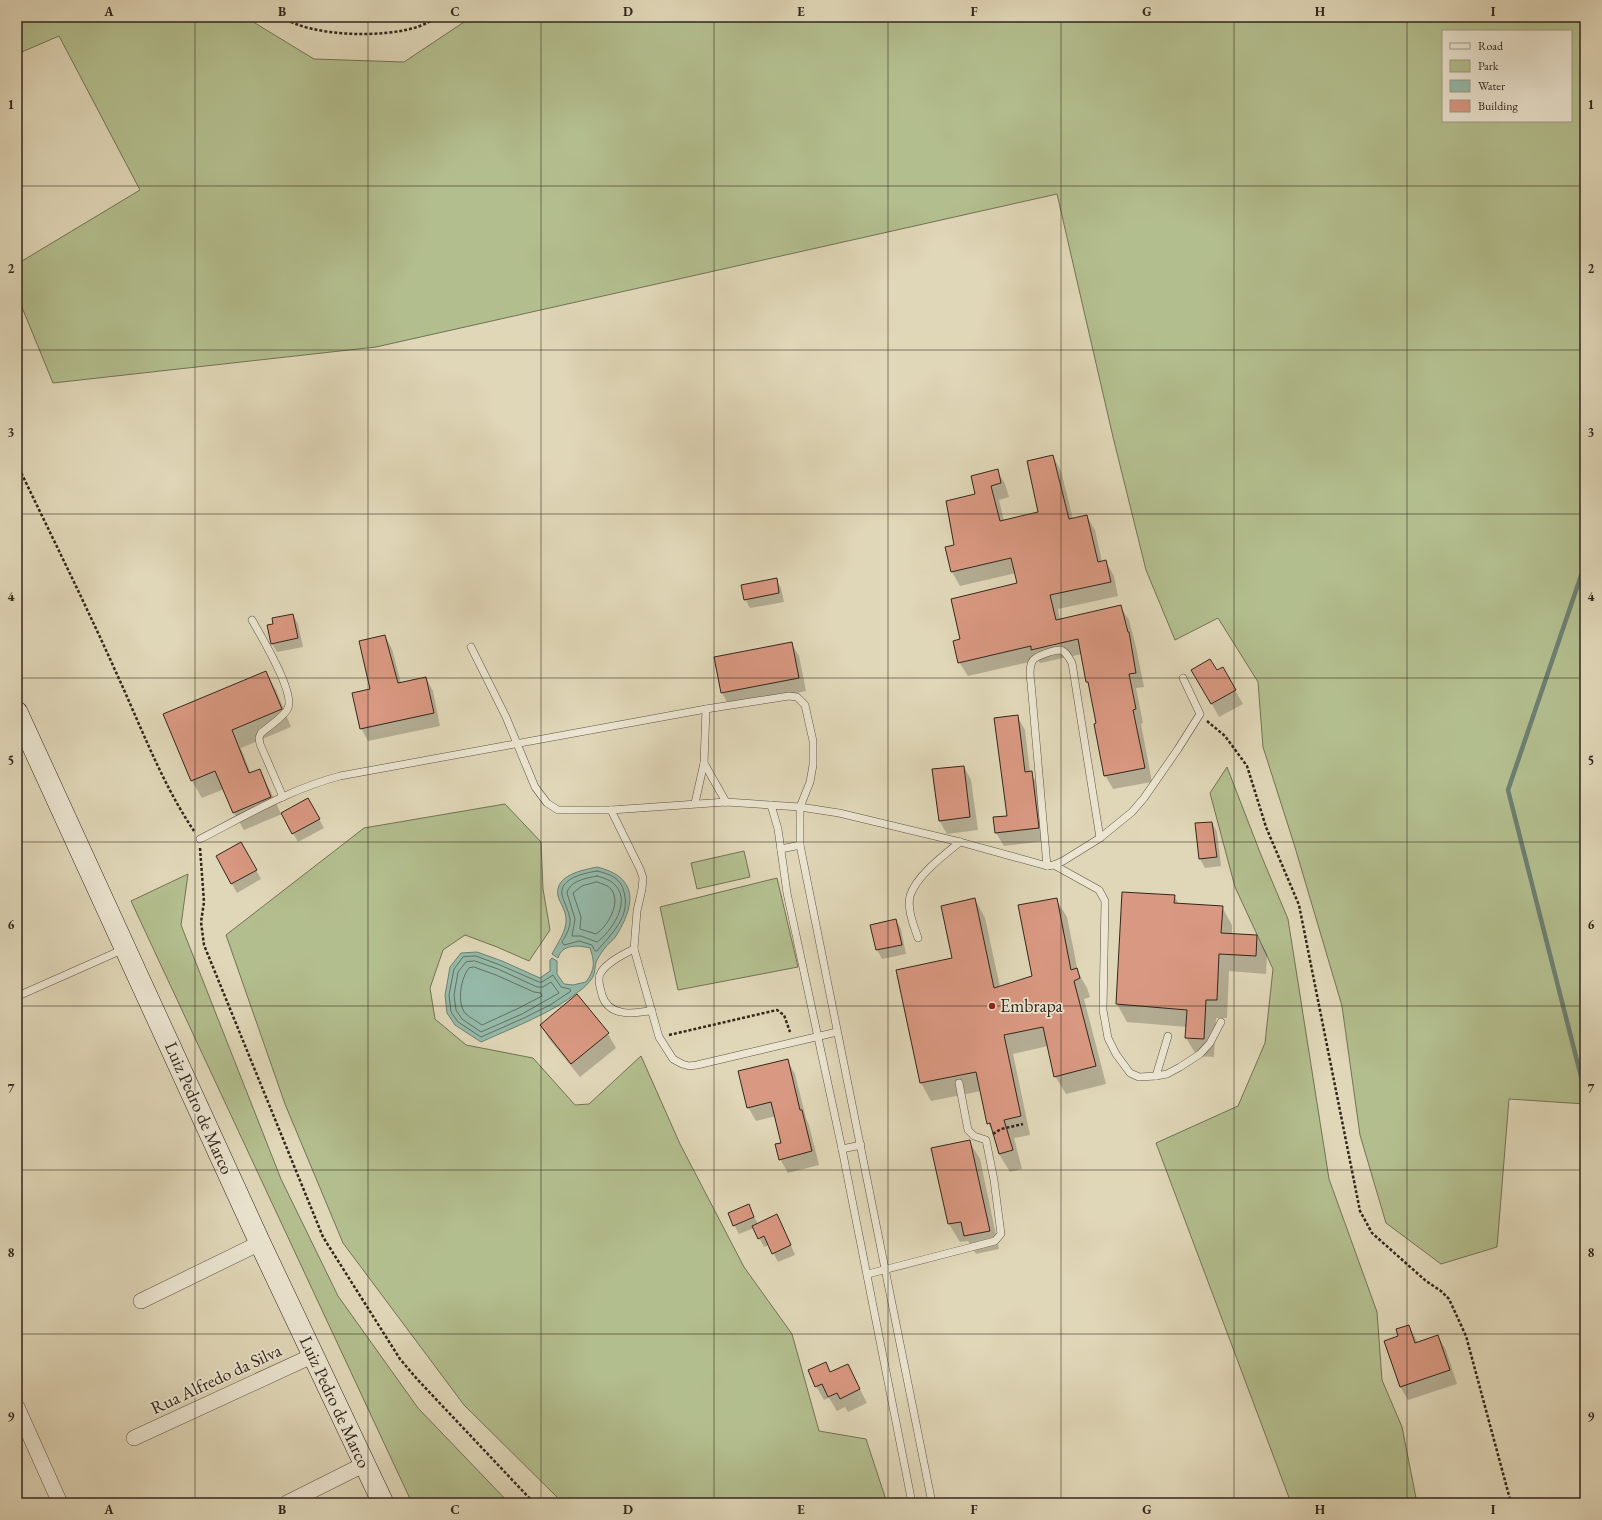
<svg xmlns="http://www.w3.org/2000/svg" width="1602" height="1520" viewBox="0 0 1602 1520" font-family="'EB Garamond',serif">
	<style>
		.green { fill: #b3be8e; stroke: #727255; fill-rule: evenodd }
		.water { fill: #95baaa; stroke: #6d7f71 }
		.shadow { fill: #0003 }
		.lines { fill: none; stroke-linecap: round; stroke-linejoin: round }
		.shore { stroke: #647063; stroke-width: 1 }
		.stream { stroke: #6d7f71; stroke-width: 4.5 }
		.building { fill: #d99881; stroke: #32261c }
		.service-casing { stroke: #5e5243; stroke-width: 8 }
		.minor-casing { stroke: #5e5243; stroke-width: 16 }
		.secondary-casing { stroke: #32261c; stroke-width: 22 }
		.path { stroke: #32261c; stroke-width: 2.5; stroke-dasharray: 3 2; stroke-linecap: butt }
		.service { stroke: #ebe5d1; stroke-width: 7 }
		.minor { stroke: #ebe5d1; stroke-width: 15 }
		.secondary { stroke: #ebe5d1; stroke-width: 21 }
		.grid { fill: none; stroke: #32261c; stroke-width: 1; stroke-opacity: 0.55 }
		.poi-dot { fill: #8f2418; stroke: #ebe5d1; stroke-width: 1.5 }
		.labels { text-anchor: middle; stroke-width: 3.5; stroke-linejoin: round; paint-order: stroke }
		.poi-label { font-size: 18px; fill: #32261c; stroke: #ebe5d1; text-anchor: start }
		.street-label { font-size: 18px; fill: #32261c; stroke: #ebe5d1 }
		.neatline { fill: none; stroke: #32261c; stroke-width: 1.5 }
		.grid-label { font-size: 13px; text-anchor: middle; font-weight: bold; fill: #32261c }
	</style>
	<rect width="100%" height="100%" fill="#e0d7b8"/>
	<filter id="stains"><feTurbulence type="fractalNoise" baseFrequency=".005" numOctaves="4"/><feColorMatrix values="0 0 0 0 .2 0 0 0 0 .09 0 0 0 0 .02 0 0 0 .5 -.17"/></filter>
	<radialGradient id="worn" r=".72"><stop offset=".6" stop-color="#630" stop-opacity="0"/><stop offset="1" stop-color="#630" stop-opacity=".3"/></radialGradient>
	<g class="green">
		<path d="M17,17H245L314,59L404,62L467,20L469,17H1585V1104L1509,1099L1497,1247L1441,1264L1386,1223L1360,1135L1342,1006L1294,844L1263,747L1258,682L1218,618L1175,640L1146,570L1113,437L1057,194L376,347L53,383L17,295V264L140,190L59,36L17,54ZM1443,31H1571V121H1443Z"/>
		<path d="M1227,767L1261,855L1288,919L1329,1179L1377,1312L1382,1380L1402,1427L1417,1503H1291L1156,1143L1238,1106L1265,1043L1273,969L1235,887L1210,793Z"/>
		<path d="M505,804L541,842L543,889L550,930L529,961L497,947L465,935L443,950L430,988L435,1019L466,1045L533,1058L575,1105L589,1104L641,1056L680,1144L744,1267L792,1334L819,1431L866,1439L887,1503H563L464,1405L343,1243L285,1104L226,935L364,828Z"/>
		<path d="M744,851L750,877L697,889L691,863Z"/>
		<path d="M188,874L181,925L281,1179L338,1296L418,1408L509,1503H412L131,901Z"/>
		<path d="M777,878L798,967L678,990L660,907Z"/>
	</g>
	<path class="water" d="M597,867C638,877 636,904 616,936C613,941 607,944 604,949C601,953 598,958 596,962C595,967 595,972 593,977C589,983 584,988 578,992C552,1013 512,1028 481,1042L455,1025L447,1013L445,995L450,967L461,953L477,952L502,961L540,978L550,971V960L552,958L557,961V974L564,984L573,985L586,982C595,969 595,963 590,948C578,945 562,944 558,958L552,954C557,944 567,931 566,919C566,911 560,903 558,896C554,875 583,870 597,867Z"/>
	<g class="shadow">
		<path d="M1053,456L1061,471L1073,519L1087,516L1095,530L1102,562H1106L1114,576L1118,596L1058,609L1060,620L1120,606L1129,620L1136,647L1144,687L1136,688L1143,723L1141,724L1152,782L1113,789L1105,775L1090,687L1087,682L1082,654L1040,663L1038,660L968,676L959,662L961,640L1018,584L1016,573L960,586L952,572L946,548L956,546L976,495L997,470L1005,484L1009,497L999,500L1004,521L1039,513Z"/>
		<path d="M776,579L781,588L784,602L750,608L745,599Z"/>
		<path d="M293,615L298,624L303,647L277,652L272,644L274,625Z"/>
		<path d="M385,636L392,649L401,683L426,678L433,691L440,726L368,741L361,728Z"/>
		<path d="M791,643L799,656L806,691L730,707L722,693L715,658Z"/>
		<path d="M1222,668L1243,704L1219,717L1193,670L1217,672Z"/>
		<path d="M266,672L276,690L291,727L241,748L251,774L259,770L269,788L281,814L308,799L324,828L298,842L282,814L244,830L234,813L224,789L202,798L192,781L164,714Z"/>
		<path d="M1017,716L1025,730L1030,773L1039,786L1046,841L1004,846L996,833L1008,817Z"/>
		<path d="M964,767L971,780L978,830L947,834L939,820Z"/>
		<path d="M1212,823L1217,832L1221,866L1205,868L1200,859Z"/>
		<path d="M241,843L261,879L237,893L217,857Z"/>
		<path d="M1174,896L1179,904L1222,907L1232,925V934L1257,936L1267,954L1266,974L1229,971L1227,1018H1216L1214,1057L1197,1056L1186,1038L1187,1027L1127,1022L1117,1004Z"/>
		<path d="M975,899L985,918L1000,987L1034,977L1056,899L1067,917L1078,972L1087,988L1090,997L1084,999L1106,1084L1066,1094L1055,1076L1048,1046L1013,1054L1030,1135L1014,1138L1022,1169L1010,1172L999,1154L994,1134L988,1123L981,1091L931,1101L921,1083L897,971L953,959Z"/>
		<path d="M896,920L901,929L906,954L882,959L877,950L871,926Z"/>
		<path d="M577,995L608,1034L616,1048L580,1077L549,1039L541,1025Z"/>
		<path d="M787,1060L795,1074L806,1118L809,1125L819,1165L788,1173L780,1159L783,1143L776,1116L756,1121L748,1107Z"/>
		<path d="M969,1141L980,1159L999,1249L976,1254L968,1241L960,1242L949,1224L932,1149Z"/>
		<path d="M748,1205L758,1224H782L795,1255L778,1262L769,1245L764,1247L754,1228L739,1234L734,1225Z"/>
		<path d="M1409,1326L1418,1343L1438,1336L1446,1350L1457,1384L1408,1400L1400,1386L1399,1337Z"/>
		<path d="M825,1363L831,1373L848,1365L867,1403L848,1412L845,1407L837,1411L829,1398L824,1400L816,1386Z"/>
	</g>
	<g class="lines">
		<g class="shore">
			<path d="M597,871C610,874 621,878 624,892C631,917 611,934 597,951H595L592,945L579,941L564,945L562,942C566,936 571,926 570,919C569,911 564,903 562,895C559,878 585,873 597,871Z"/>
			<path d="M597,876C604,878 611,880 616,886C631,903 611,932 597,942L581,936H572L575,919L567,893C569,881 587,878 597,876Z"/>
			<path d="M597,882C602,884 608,885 611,889C622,903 607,927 596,934L580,929L581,917L573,893L582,886Z"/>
			<path d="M476,956L500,965L539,982H542L553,975L561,987L570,989L571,991L550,1005L524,1018L481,1037L458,1022L451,1012L449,995L454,969L463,957Z"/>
			<path d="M475,961L498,969L537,987H543L551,982L559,993L522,1014L481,1032L462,1019L456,1010L454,995L458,972L466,962Z"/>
			<path d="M474,967L496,975L534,992L541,993L542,996L519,1008L482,1025C477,1021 470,1018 466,1014C456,1004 461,977 469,968Z"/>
		</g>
		<path class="stream" d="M1585,564L1508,790L1585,1092"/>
	</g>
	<g class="building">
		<path d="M1053,455L1069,519L1087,515L1098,562L1106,560L1111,582L1050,595L1056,620L1121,605L1128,632H1129L1136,673L1129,674L1136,709L1133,710L1145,768L1104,776L1094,724L1096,723L1088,682H1086L1078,639L1031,650V646L958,663L953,641L960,639L951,599L1017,583L1011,558L951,572L945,547L954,545L946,501L975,494L971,476L998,469L1001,483L991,486L1000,521L1038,512L1027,461Z"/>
		<path d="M777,578L779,593L744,600L741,585Z"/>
		<path d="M293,614L298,638L271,644L267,625L273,624L272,618Z"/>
		<path d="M385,635L398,683L426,677L434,713L360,729L352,693L370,689L359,641Z"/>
		<path d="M792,642L799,678L721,693L714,657Z"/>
		<path d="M1210,659L1217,670L1223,667L1236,690L1211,704L1191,670Z"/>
		<path d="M266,671L282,709L232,730L249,773L260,769L271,797L233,813L215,771L191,781L163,714Z"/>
		<path d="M1018,715L1025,772L1032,771L1039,828L995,833L993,817L1007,816L994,718Z"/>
		<path d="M964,766L970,817L939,821L932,769Z"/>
		<path d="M308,798L320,819L292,834L281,813Z"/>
		<path d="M1212,822L1217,857L1199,859L1195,823Z"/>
		<path d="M241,842L257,870L231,884L216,856Z"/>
		<path d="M1122,892L1175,895L1174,903L1223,906L1221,933L1257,935L1256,956L1219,954L1217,1000H1206L1204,1039L1185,1038L1187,1010L1116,1004Z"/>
		<path d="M975,898L994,988L1032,976L1018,905L1057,898L1071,970L1077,968L1080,978L1074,981L1096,1066L1054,1077L1043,1027L1004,1035L1021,1116L1004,1120L1013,1150L999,1154L990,1123L987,1124L976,1072L920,1083L896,970L952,958L941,906Z"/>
		<path d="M896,919L902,945L876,950L870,925Z"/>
		<path d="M577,994L609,1033L571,1064L540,1025Z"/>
		<path d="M788,1059L800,1110H802L812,1151L779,1160L775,1144L781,1143L771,1102L747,1108L738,1071Z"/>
		<path d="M970,1140L990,1231L964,1236L961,1222L948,1224L931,1148Z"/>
		<path d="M749,1204L754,1217L733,1226L728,1213Z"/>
		<path d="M777,1214L791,1245L772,1254L764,1236L758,1239L752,1226Z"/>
		<path d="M1409,1325L1415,1343L1438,1335L1450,1370L1400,1387L1384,1341L1398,1336L1396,1329Z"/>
		<path d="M826,1362L830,1372L848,1364L860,1389L840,1399L837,1393L828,1397L822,1384L815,1387L808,1370Z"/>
	</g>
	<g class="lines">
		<g class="service-casing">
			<g id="service">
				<path d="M252,620C261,636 295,692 288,708C284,717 269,726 261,733L259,738L260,744L283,797"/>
				<path d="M471,647L506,717L535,787L547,803L558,810H611L726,802L800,807L839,813L960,842L1047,866L1054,865L1063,861L1100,838L1132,812L1144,798L1178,749L1200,714L1183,678"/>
				<path d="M726,802L704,763L706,709L789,696L797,697L805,705L813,741V765L810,782L800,807V845L932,1503"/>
				<path d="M695,803L704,763"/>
				<path d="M771,805L778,829L787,893L842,1149L912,1503"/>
				<path d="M611,810L640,869L643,878L642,889L637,911L634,949L659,1037L673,1059L682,1064L689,1066L697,1065L837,1032"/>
				<path d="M200,839C245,816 290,789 340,776L706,709"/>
				<path d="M781,849L800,845"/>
				<path d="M1054,865L1099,890L1105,901L1103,1010L1108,1038L1116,1054L1130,1073L1139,1077L1156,1076L1167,1074L1180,1067L1200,1054L1210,1043L1221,1022"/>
				<path d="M1047,866L1031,683C1030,677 1029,668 1032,662C1034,656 1054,650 1060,650C1066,651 1069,658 1072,663L1100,838"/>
				<path d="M918,938C914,926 907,910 910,896C916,876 944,855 960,842"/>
				<path d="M634,949C624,954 598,966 599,980C599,985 601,990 602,995C605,1005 611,1010 621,1012C630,1015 643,1011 652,1011"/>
				<path d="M18,996L124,949"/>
				<path d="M1156,1076L1168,1036"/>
				<path d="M842,1149L861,1145"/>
				<path d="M868,1274L995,1241L1001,1234L994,1180L986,1140L974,1136L968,1130L959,1083"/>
			</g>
		</g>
		<g class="minor-casing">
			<g id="minor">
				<path d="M141,1301L260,1243"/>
				<path d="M17,1407L60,1503"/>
				<path d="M134,1438L314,1355"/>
				<path d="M287,1503L365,1464"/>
			</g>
		</g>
		<g class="secondary-casing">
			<path id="secondary" d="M17,712L260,1243L383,1503"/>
		</g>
		<g class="path">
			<path d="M282,17C312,37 383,38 417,27C424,25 432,20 439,17"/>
			<path d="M17,464C50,533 84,601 115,670C140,724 161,782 194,831"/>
			<path d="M1207,721L1225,736L1247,766L1266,827L1299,905L1360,1211L1372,1233L1426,1281L1441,1291L1449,1299L1466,1336L1511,1503"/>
			<path d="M200,848L204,902L201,922L204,945L323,1237L400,1359L417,1379L534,1503"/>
			<path d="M669,1035L777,1010L784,1015L790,1032"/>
			<path d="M993,1134L1001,1129L1023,1124"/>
		</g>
		<use href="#service" class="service"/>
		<use href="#minor" class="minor"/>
		<use href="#secondary" class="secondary"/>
	</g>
	<path class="grid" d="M195,17V1503M368,17V1503M541,17V1503M714,17V1503M888,17V1503M1061,17V1503M1234,17V1503M1407,17V1503M17,186H1585M17,350H1585M17,514H1585M17,678H1585M17,842H1585M17,1006H1585M17,1170H1585M17,1334H1585"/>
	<circle class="poi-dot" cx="992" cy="1006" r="4"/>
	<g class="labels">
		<g class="poi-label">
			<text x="1000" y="1012">Embrapa</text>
		</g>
		<g class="street-label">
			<text transform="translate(199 1108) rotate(66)" y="6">Luiz Pedro de Marco</text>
			<text transform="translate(216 1379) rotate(-25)" y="6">Rua Alfredo da Silva</text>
			<text transform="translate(335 1402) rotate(65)" y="6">Luiz Pedro de Marco</text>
		</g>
	</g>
	<rect width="1602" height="1520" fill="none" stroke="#e0d7b8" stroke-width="44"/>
	<rect x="1442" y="30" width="130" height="92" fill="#ebe5d1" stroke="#a19989"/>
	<rect x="1450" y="43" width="20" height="6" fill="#ebe5d1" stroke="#a19989"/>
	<text x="1478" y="50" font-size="12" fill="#32261c">Road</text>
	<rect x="1450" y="60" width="20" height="12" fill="#b3be8e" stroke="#a19989"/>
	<text x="1478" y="70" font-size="12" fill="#32261c">Park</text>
	<rect x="1450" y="80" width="20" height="12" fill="#95baaa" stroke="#a19989"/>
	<text x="1478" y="90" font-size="12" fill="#32261c">Water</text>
	<rect x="1450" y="100" width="20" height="12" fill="#d99881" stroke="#a19989"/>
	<text x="1478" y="110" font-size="12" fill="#32261c">Building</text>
	<rect x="22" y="22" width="1558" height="1476" class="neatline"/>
	<g class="grid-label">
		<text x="109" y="16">A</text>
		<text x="282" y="16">B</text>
		<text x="455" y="16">C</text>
		<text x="628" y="16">D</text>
		<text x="801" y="16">E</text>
		<text x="974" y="16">F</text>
		<text x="1147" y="16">G</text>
		<text x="1320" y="16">H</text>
		<text x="1493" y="16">I</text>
		<text x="11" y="109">1</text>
		<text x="1591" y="109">1</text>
		<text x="11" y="273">2</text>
		<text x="1591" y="273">2</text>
		<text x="11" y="437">3</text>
		<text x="1591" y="437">3</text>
		<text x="11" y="601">4</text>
		<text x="1591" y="601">4</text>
		<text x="11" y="765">5</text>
		<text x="1591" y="765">5</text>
		<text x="11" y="929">6</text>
		<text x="1591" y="929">6</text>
		<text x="11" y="1093">7</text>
		<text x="1591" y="1093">7</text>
		<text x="11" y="1257">8</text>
		<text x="1591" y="1257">8</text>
		<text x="11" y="1421">9</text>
		<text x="1591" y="1421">9</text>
		<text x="109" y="1514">A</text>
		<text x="282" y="1514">B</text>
		<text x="455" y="1514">C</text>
		<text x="628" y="1514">D</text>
		<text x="801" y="1514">E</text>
		<text x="974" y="1514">F</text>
		<text x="1147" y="1514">G</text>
		<text x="1320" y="1514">H</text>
		<text x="1493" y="1514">I</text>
	</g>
	<rect width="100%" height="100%" filter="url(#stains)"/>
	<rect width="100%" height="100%" fill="url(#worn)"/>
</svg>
